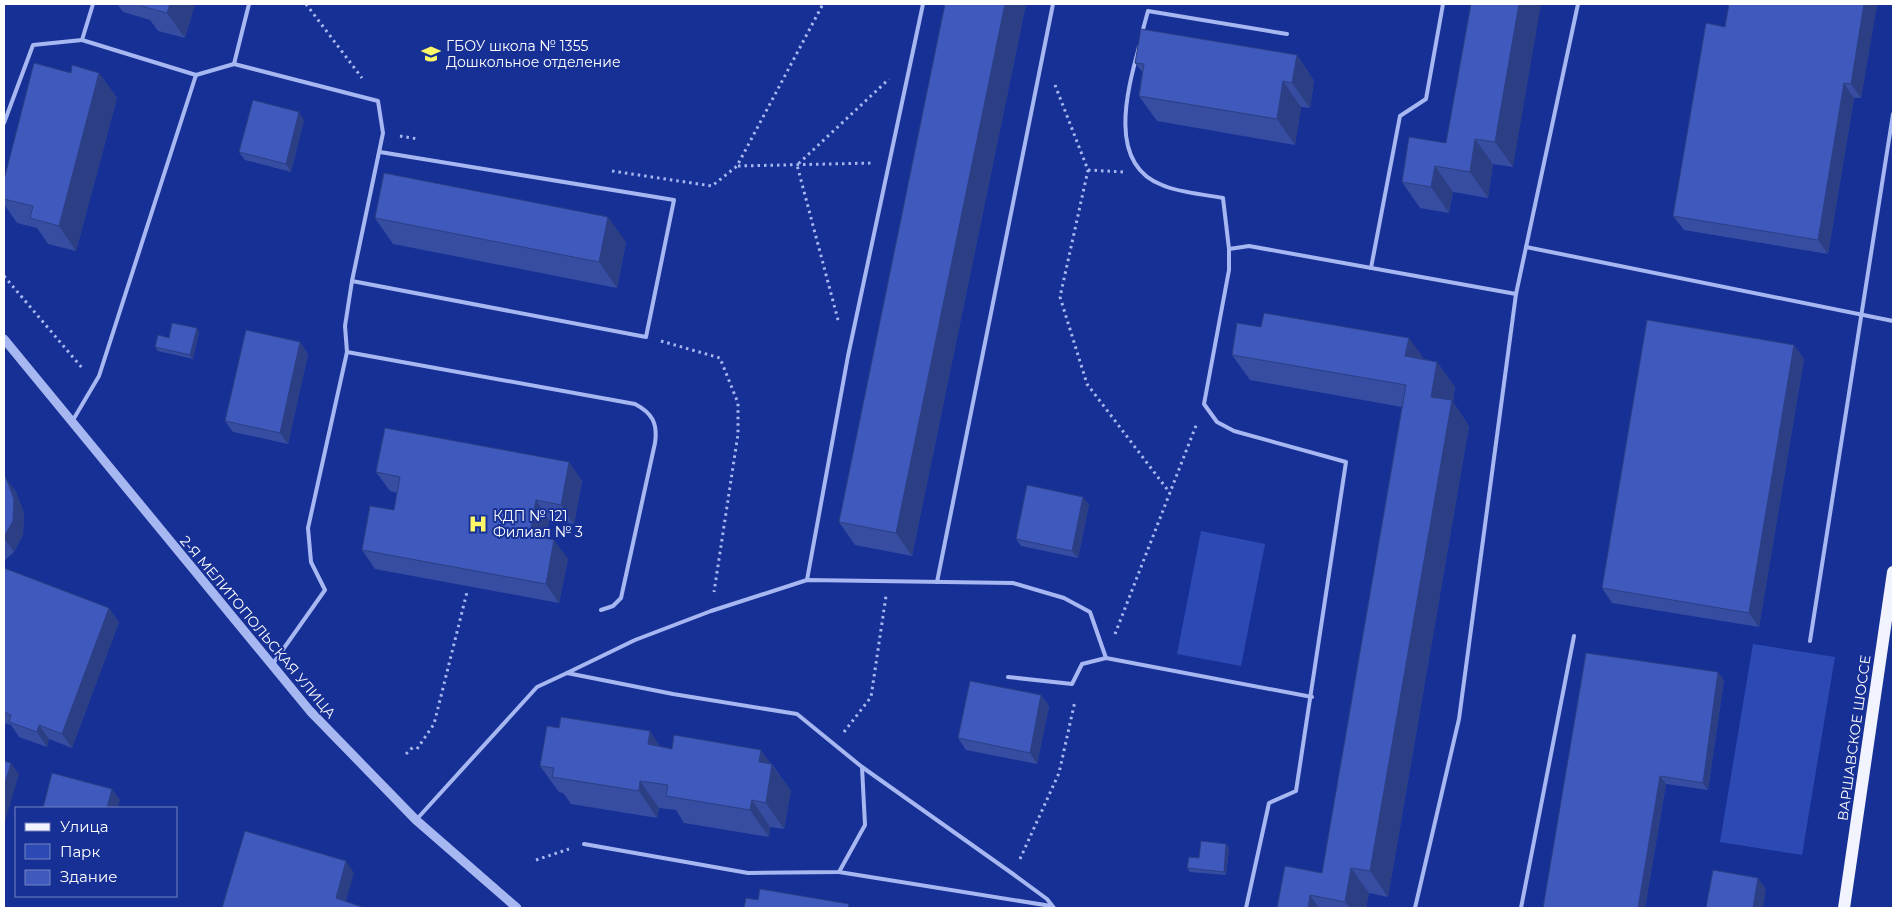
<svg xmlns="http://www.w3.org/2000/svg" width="1897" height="912" viewBox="0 0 1897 912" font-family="Montserrat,sans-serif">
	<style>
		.green { fill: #2d4ab4 }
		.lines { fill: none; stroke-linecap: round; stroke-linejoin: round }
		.path { stroke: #a7b7f1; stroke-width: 3; stroke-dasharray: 2.5 4; stroke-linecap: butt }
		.service { stroke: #a7b7f1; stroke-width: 4 }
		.tertiary { stroke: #a7b7f1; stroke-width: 9 }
		.primary { stroke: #f1f3ff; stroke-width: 12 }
		.wall { fill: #364da2 }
		.shaded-wall { fill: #2c3f84 }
		.building { fill: #3f5abc; stroke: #2c3f84 }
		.labels { text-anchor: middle; stroke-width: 4; stroke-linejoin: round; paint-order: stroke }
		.poi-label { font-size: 14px; fill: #fff; stroke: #173095; text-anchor: start }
		.street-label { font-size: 14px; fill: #fff; stroke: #173095 }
	</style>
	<rect width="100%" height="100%" fill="#173095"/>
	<g class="green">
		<path d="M1201,531L1265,544L1241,666L1177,654Z"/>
		<path d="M1753,644L1835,657L1802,855L1720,842Z"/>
	</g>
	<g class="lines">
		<g class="path">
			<path d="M306,4L362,78"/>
			<path d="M1055,85L1088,170L1060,297L1087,384L1170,493"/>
			<path d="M400,136L418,139"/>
			<path d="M738,166L874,163"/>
			<path d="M1088,170L1123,172"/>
			<path d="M612,171L712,186L737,166L823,4"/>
			<path d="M4,276L83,369"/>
			<path d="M838,320L797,165L889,79"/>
			<path d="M661,341L720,358L738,403V434L714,592"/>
			<path d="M1115,634L1197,423"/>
			<path d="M844,732L871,697L886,596"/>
			<path d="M417,749L434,724L467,592"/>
			<path d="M406,754L414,746"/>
			<path d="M1020,859L1059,773L1075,701"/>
			<path d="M536,860L569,849"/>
		</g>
		<g class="service">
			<path d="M93,4L82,40L196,75L234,64"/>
			<path d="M249,4L234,64L378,101L383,133L352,281L345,326L347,352L308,528L311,562L325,590L272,665"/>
			<path d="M1142,33L1148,11L1287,34"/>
			<path d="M1139,47C1127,91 1107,164 1162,185C1180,193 1203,194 1223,198L1229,249"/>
			<path d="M4,123L33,45L82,40"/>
			<path d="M1526,247L1893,321"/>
			<path d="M1371,268L1400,116L1426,99L1443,4"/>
			<path d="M352,281L646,337L674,200L380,152"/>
			<path d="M347,352L635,404C652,413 658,423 655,443L621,598L613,606L601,610"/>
			<path d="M73,420L99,376L196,75"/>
			<path d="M807,580L848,356L923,4"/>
			<path d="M937,582L1053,4"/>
			<path d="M1810,641L1893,114"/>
			<path d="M567,673L635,640L711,611L807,580L1013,583L1064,598L1090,612L1106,658L1312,697"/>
			<path d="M1008,677L1072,684L1082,664L1106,658"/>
			<path d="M416,820L537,687L567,673L673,694L797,714L862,767L1013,874L1047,899L1054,908"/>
			<path d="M584,844L748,873L839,872L865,825L862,767"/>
			<path d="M839,872L1051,906"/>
			<path d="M1246,908L1269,803L1296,791L1346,462L1234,431L1217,422L1204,404L1229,270V249L1249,246L1516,294"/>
			<path d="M1415,908L1459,719L1516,294L1578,4"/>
			<path d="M1521,908L1574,636"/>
		</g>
		<path class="tertiary" d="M4,339L310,711L416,820L517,908"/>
		<path class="primary" d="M1844,908L1893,572"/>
	</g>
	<g class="wall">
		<path d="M117,4H195L185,38L158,31L150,20L123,12Z"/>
		<path d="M945,4H1026L912,556L855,545L839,522Z"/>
		<path d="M1471,4L1513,167L1493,164L1488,198L1453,192L1449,213L1420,208L1402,182L1446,143Z"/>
		<path d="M1877,4L1861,98H1854L1828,254L1684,230L1673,216L1725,27Z"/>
		<path d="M1297,55L1314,81L1310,108L1301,107L1295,145L1157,121L1139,96L1143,73L1135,63Z"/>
		<path d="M71,73H99L117,98L76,251L48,244L37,228L17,223L4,204V180Z"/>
		<path d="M304,120L291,172L245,160L239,152Z"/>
		<path d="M375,218L626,242L617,288L393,244Z"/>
		<path d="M199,332L193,359L158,351L155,347L169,338Z"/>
		<path d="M300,342L308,354L288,444L233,432L225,421Z"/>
		<path d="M1794,345L1804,359L1759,627L1612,603L1602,588Z"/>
		<path d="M1232,355L1424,359L1437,362L1455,387L1453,402L1469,426L1388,897L1369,893L1366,908H1277L1322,873L1402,407L1250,380Z"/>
		<path d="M569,462L582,481L574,524L549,520L546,538L568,559L559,603L375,569L362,550L394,510L397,493L390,491L376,472Z"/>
		<path d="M4,476L16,492L24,513L23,535L14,552L4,561Z"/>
		<path d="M1089,505L1078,558L1021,546L1016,539Z"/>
		<path d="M4,568L119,622L72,748L49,739L47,747L19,737L11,725L4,723Z"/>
		<path d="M1586,653L1724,680L1708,790L1666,784L1645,908Z"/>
		<path d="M1041,695L1049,706L1037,764L966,750L958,738Z"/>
		<path d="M661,747L772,764L791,791L784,829L770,827L769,837L684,823L676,810L659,808L657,818L571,804L563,793L559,792L540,766Z"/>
		<path d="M1226,844L1229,848L1226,875L1190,872L1187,868Z"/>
	</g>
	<g class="shaded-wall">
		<path d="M170,4H195L185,38L167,13Z"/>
		<path d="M1005,4H1026L912,556L896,533Z"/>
		<path d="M1519,4H1541L1513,167L1495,142Z"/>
		<path d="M1864,4H1877L1861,98L1851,84Z"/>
		<path d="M1297,55L1314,81L1310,108L1292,83Z"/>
		<path d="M99,73L117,98L76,251L59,226Z"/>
		<path d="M1283,81L1301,107L1295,145L1277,119Z"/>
		<path d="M1844,83L1854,98L1828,254L1818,240Z"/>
		<path d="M299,112L304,120L291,172L286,164Z"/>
		<path d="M1475,139L1493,164L1488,198L1470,172Z"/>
		<path d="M1435,166L1453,192L1449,213L1431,187Z"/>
		<path d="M608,217L626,242L617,288L599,262Z"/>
		<path d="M197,328L199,332L193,359L190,355Z"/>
		<path d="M1409,338L1427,363L1405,356Z"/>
		<path d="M300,342L308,354L288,444L280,433Z"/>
		<path d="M1794,345L1804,359L1759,627L1749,613Z"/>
		<path d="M1437,362L1455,387L1453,402L1469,426L1388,897L1370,871L1431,397Z"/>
		<path d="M569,462L582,481L574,524L561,505Z"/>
		<path d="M6,478L16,492L24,513L23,535L14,552L4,538Z"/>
		<path d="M1083,497L1089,505L1078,558L1072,551Z"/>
		<path d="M536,500L549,520L543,554L530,535Z"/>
		<path d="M554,540L568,559L559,603L546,584Z"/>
		<path d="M109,608L119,622L72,748L62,734Z"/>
		<path d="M1718,672L1724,680L1708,790L1703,783Z"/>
		<path d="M1041,695L1049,706L1037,764L1030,753Z"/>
		<path d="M39,725L49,739L47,747L37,732Z"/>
		<path d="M650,731L668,758L648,744Z"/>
		<path d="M761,750L791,791L784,829L766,803L759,762Z"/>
		<path d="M11,763L19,774L4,825V787Z"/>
		<path d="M1660,776L1666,784L1645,908H1638Z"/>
		<path d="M640,781L659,808L657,818L639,791Z"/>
		<path d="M112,789L120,800L118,808H107Z"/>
		<path d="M752,800L770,827L769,837L750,810Z"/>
		<path d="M1226,844L1229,848L1226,875L1224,872Z"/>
		<path d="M346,861L354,873L344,908L336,898Z"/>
		<path d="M1351,868L1369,893L1366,908H1350L1345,902Z"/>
		<path d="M1758,878L1766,889L1763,908H1753Z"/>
		<path d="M1310,895L1319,908H1308Z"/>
	</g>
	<g class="building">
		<path d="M141,4H170L167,13L141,6Z"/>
		<path d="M945,4H1005L896,533L839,522Z"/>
		<path d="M1471,4H1519L1495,142L1475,139L1470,172L1435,166L1431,187L1402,182L1409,137L1446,143Z"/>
		<path d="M1729,4H1864L1851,84L1844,83L1818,240L1673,216L1706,23L1725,27Z"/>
		<path d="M1141,29L1297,55L1292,83L1283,81L1277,119L1139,96L1144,64L1135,63Z"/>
		<path d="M34,63L71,73L72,65L99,73L59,226L30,218L33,206L4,199V180Z"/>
		<path d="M253,100L299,112L286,164L239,152Z"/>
		<path d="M384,173L608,217L599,262L375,218Z"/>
		<path d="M1264,313L1409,338L1405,356L1437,362L1431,397L1452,400L1370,871L1351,868L1345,902L1310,895L1308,908H1277L1285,866L1322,873L1406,385L1232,355L1237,323L1261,327Z"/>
		<path d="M1647,320L1794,345L1749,613L1602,588Z"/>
		<path d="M172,323L197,328L190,355L155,347L158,335L169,338Z"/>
		<path d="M246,330L300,342L280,433L225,421Z"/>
		<path d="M385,428L569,462L561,505L536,500L530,535L554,540L546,584L362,550L370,506L394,510L400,477L376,472Z"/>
		<path d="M4,476L6,478L14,499L13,521L4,537Z"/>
		<path d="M1027,485L1083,497L1072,551L1016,539Z"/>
		<path d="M4,568L109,608L62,734L39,725L37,732L9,722L11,715L4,712Z"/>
		<path d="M1586,653L1718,672L1703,783L1660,776L1638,908H1543Z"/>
		<path d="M970,681L1041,695L1030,753L958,738Z"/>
		<path d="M561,717L650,731L648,744L672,749L674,735L761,750L759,762L772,764L766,803L752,800L750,810L666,796L668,785L640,781L639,791L552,777L554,768L540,766L547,726L559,728Z"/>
		<path d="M4,761L11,763L4,787Z"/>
		<path d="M52,773L112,789L107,808H43Z"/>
		<path d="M245,831L346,861L336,898L365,908H222Z"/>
		<path d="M1201,841L1226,844L1224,872L1187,868L1189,857L1199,858Z"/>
		<path d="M1713,870L1758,878L1753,908H1706Z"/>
		<path d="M760,889L849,904L848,908H744L746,898L758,900Z"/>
	</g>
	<defs>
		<g id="school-bare" transform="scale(1.5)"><path d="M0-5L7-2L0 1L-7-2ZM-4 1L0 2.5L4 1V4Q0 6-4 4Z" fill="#fff767" stroke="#173095" stroke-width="2.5" paint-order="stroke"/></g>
		<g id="hospital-bare" transform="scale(1.5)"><path d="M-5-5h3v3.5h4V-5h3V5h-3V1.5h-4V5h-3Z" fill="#fff767" stroke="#173095" stroke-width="2.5" paint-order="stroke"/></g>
	</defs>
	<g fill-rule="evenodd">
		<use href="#school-bare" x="431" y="54"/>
		<use href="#hospital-bare" x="478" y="524"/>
	</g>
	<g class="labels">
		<g class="poi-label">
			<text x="446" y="51">ГБОУ школа № 1355<tspan x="446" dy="16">Дошкольное отделение</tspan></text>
			<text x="493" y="521">КДП № 121<tspan x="493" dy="16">Филиал № 3</tspan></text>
		</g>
		<g class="street-label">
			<text transform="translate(258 627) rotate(50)" y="5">2-Я МЕЛИТОПОЛЬСКАЯ УЛИЦА</text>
			<text transform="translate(1854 738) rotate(-82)" y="5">ВАРШАВСКОЕ ШОССЕ</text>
		</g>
	</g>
	<rect width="1897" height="912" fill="none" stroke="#ffffff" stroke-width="10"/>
	<rect x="15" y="807" width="162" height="90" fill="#173095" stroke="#7483bf"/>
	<rect x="25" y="823" width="25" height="8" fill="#f1f3ff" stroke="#7483bf"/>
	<text x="60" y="832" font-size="15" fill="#ffffff">Улица</text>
	<rect x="25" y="844" width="25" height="15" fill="#2d4ab4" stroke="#7483bf"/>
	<text x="60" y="857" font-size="15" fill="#ffffff">Парк</text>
	<rect x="25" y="870" width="25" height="15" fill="#3f5abc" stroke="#7483bf"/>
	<text x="60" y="882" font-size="15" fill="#ffffff">Здание</text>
</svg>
